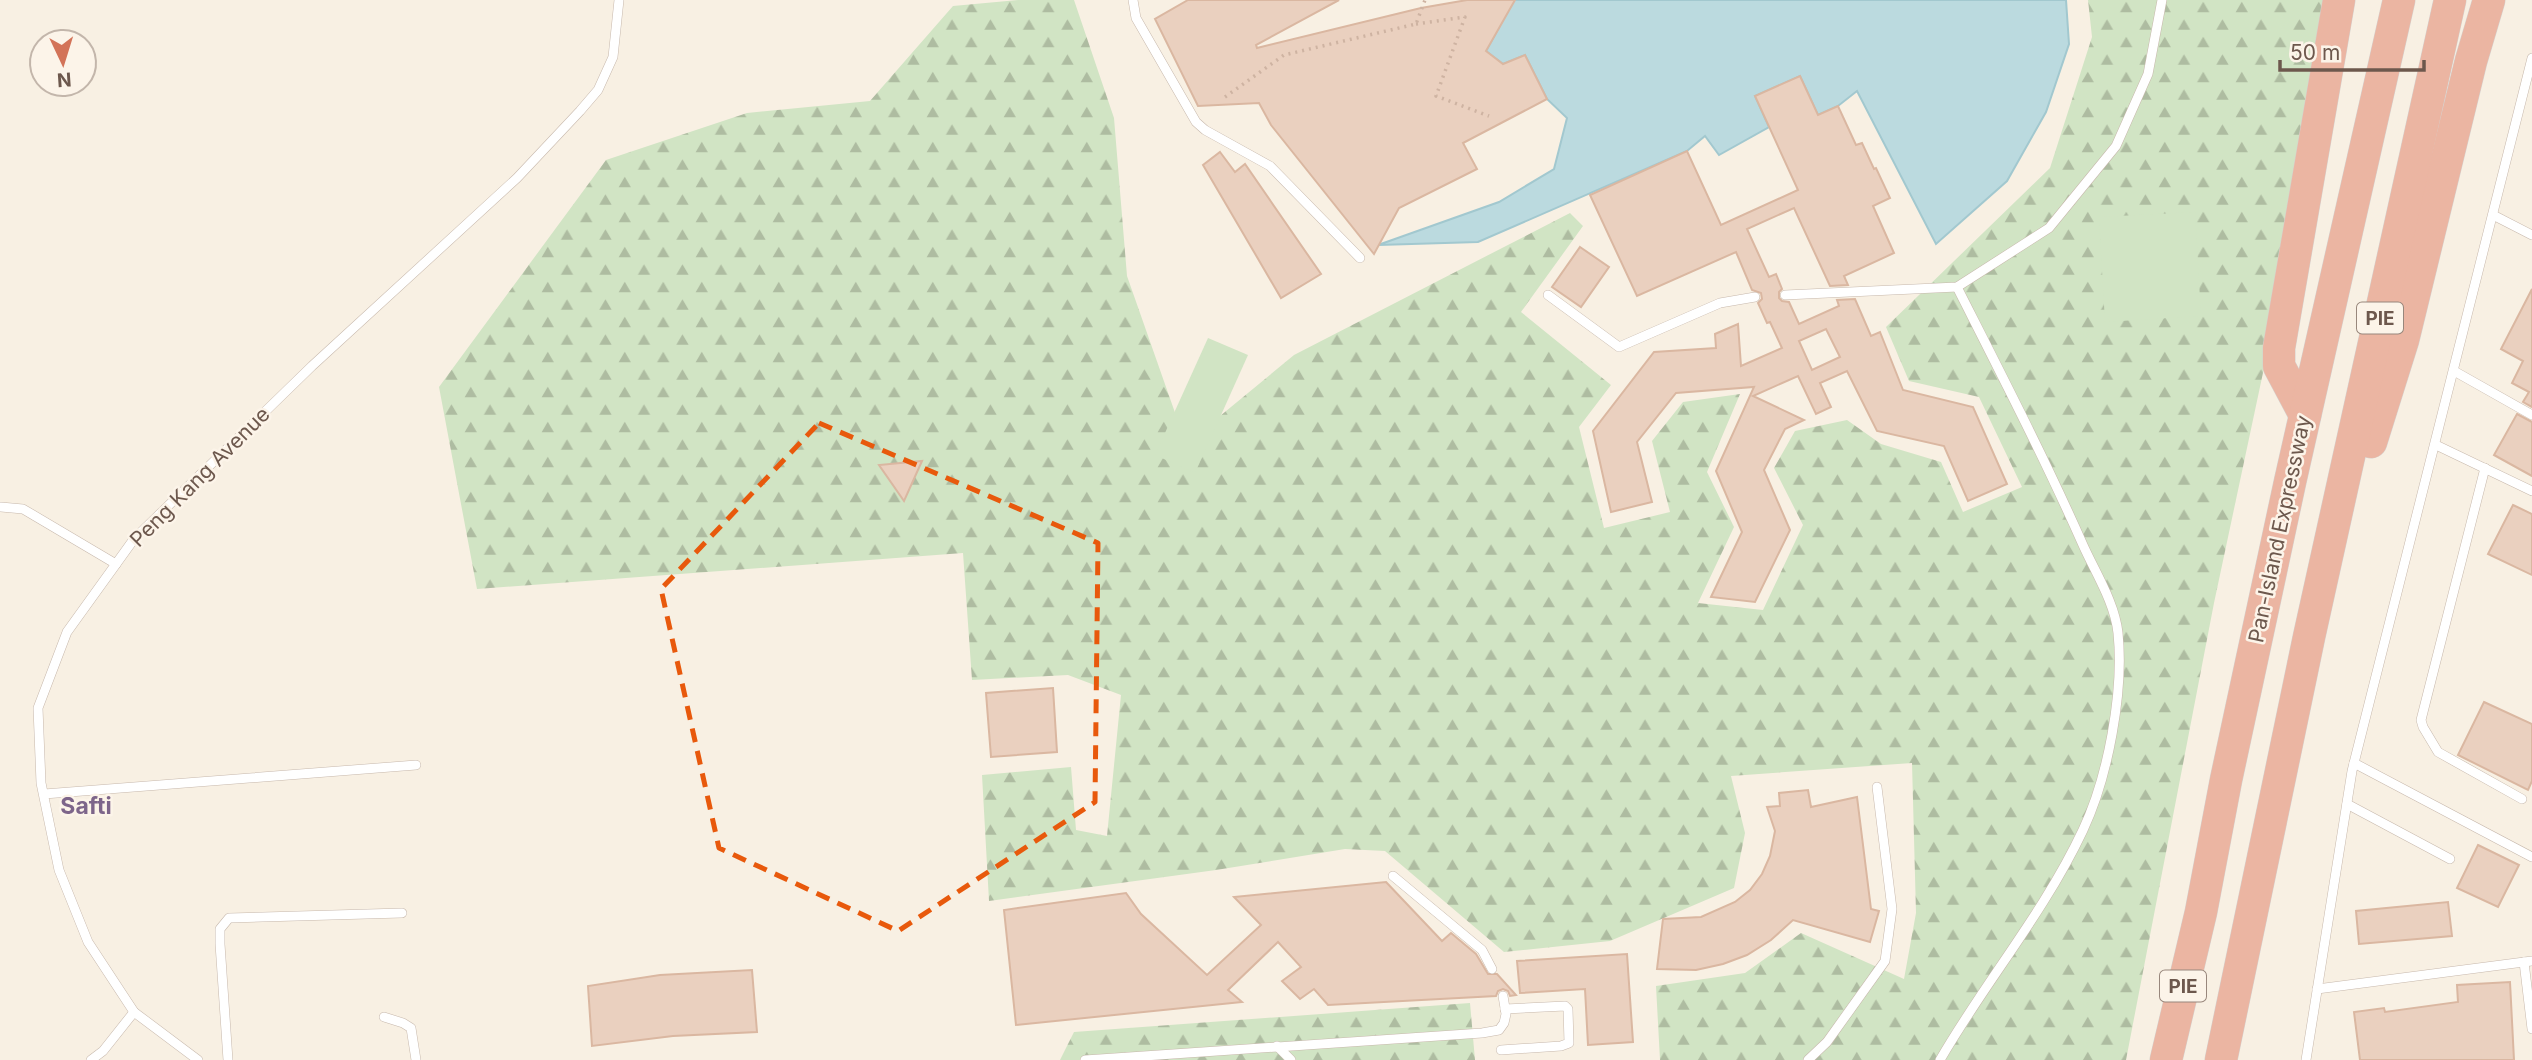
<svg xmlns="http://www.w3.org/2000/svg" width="2532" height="1060" viewBox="0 0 2532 1060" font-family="Inter,sans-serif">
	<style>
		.forest { fill: url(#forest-firs) }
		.garden { fill: #d1e4c4 }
		.water { fill: #bbdadf; stroke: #a2c8cf; stroke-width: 2 }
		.building { fill: #ead0bf; stroke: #dab7a1; stroke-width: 2; fill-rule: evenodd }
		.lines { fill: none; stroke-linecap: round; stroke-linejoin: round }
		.lane-casing { stroke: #c7b8ac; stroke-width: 10 }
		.highway-casing { stroke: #d6d0cd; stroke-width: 33 }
		.path { stroke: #ceb3a2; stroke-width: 3.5; stroke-dasharray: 2 5; stroke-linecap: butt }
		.lane { stroke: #fff; stroke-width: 9 }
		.highway { stroke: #ebb5a2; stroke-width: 32 }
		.marked { fill: none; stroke: #e8590c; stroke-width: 5; stroke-dasharray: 14 9; stroke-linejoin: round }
		.labels { text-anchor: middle; stroke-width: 5; stroke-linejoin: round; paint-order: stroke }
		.shield { fill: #fcf4e9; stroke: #98877c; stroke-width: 2 }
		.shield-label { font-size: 19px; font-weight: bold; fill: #6d584d }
		.street-label { font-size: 21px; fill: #6d584d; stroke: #fcf4e9 }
		.neighbourhood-label { font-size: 23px; font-weight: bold; fill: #7d658a; stroke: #fcf4e9 }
	</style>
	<defs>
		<pattern id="forest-firs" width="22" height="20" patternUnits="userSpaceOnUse" patternTransform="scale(1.75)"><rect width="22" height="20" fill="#d1e4c4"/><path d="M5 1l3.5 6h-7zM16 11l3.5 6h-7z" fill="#aebca1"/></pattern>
	</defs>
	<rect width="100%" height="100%" fill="#f8f0e3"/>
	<g class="forest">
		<path d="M1018,0H1074L1114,118L1127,276L1186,444L1294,355L1570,213L1583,226L1521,312L1611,385L1579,427L1604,528L1670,512L1652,441L1683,402L1740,394L1707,472L1734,527L1698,603L1763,610L1803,525L1774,468L1795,431L1847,420L1881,444L1941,462L1963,512L2022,487L1979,397L1909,381L1886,327L2050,168L2092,37L2088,0H2355L2300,199L2214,603L2126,1060H1660L1656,986L1745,973L1801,933L1904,979L1916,913L1912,763L1731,776L1745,833L1734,888L1610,941L1504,952L1385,851L1345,849L1216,870L989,901L982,775L1071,767L1076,830L1107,836L1121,695L1068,675L972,680L963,553L477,589L439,387L606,160L747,113L870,101L953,6Z"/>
		<path d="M1470,1003L1475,1060H1060L1074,1032Z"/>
	</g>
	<g class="garden">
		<path d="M2195,212L2201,316L2105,322L2099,217Z"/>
		<path d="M1208,338L1248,355L1195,473L1155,455Z"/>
	</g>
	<path class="water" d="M1514,0H2066L2069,44L2046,112L2007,181L1936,244L1857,91L1838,106L1818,115L1800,76L1755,96L1769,127L1719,155L1705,136L1687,151L1478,242L1378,245L1499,202L1554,169L1567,118L1547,99L1525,55L1503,64L1486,51Z"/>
	<g class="building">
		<path d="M1188,0H1339L1256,45L1257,48L1421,8L1467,0H1515L1486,51L1503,64L1525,55L1547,99L1463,143L1477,169L1399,208L1374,254L1271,125L1259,103L1198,106L1155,19Z"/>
		<path d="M1800,76L1818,115L1838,106L1856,145L1862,143L1874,169L1876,168L1890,198L1873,206L1894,253L1844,276L1848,285L1830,286L1794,208L1747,229L1769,277L1776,274L1782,289L1779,292V298L1782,301L1789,302L1799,324L1839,306L1837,300L1855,299L1871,336L1880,332L1903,390L1973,407L2007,484L1968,501L1944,446L1877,431L1847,371L1820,383L1831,407L1816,414L1798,376L1753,396L1804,420L1785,429L1764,470L1790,530L1755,602L1711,597L1742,532L1716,471L1754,387L1676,393L1637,442L1652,502L1611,512L1593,431L1654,352L1716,348L1715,334L1738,324L1741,366L1782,348L1770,322L1767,323L1758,303L1762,299L1761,293L1752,290L1736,252L1637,296L1590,195L1687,151L1721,225L1798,190L1755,96ZM1826,329L1840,357L1812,370L1799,341Z"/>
		<path d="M1220,152L1235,172L1245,164L1321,274L1281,298L1203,165Z"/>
		<path d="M1580,247L1609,267L1581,307L1552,287Z"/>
		<path d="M2532,289V407L2523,402L2529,392L2512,383L2523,361L2501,349Z"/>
		<path d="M2517,414L2532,422V476L2494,455Z"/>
		<path d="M922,461L904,501L879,465Z"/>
		<path d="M2513,505L2532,514V575L2488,554Z"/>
		<path d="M1053,688L1057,752L991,757L986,693Z"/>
		<path d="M2484,702L2532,724V781L2528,790L2458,755Z"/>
		<path d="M1808,790L1811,807L1857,797L1871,909L1879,911L1870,942L1793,920L1771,940L1747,955L1723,964L1696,970L1657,969L1663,919L1701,917L1735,902L1750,890L1762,874L1770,856L1775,831L1767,807L1780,806L1779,793Z"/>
		<path d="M2478,845L2519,865L2498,907L2457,888Z"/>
		<path d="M1386,882L1442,941L1451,933L1476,954L1488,974H1497L1516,995L1510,996L1508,991L1503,989L1498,991L1496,996L1328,1005L1314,989L1300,999L1282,981L1301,967L1278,942L1228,990L1242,1002L1016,1025L1004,910L1126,893L1141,914L1207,975L1261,925L1234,897Z"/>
		<path d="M2448,902L2452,936L2359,944L2356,911Z"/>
		<path d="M1627,954L1633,1042L1588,1045L1585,989L1520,993L1517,961Z"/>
		<path d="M752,970L757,1032L673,1036L592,1046L588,986L660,975Z"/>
		<path d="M2510,982L2514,1060H2360L2354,1012L2384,1008L2385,1012L2458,1002L2457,985Z"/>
	</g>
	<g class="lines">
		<g class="lane-casing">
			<g id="lane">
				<path d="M1133,0L1136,18L1196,122L1205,130L1270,166L1360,258"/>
				<path d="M2493,215L2532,235"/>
				<path d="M1548,295L1619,347L1720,303L1755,297"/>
				<path d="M1785,295L1957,287L2049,228L2116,146L2148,74L2162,0"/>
				<path d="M2454,371L2532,415"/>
				<path d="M2436,445L2532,491"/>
				<path d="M2485,468L2421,720L2423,727L2438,752L2522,799"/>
				<path d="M1,507L23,509L116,564"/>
				<path d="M2354,763L2532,857"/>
				<path d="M44,794L416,765"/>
				<path d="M2347,804L2450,859"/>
				<path d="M1393,876L1482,950L1492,969"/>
				<path d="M2524,962L2532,1029"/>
				<path d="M2317,989L2532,961"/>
				<path d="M384,1017L403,1023L411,1028L416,1060"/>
				<path d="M1277,1046L1291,1060"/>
				<path d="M1501,1050L1561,1046L1569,1043L1568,1009L1565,1006L1505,1009"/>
				<path d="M91,1060L103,1051L134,1012"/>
				<path d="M198,1060L134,1012L88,942L59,870L41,783L38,708L67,632L134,539L312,366L517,178L580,111L598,90L613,57L619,0"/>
				<path d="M228,1060L220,944V929L229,918L402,913"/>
				<path d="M1085,1060L1482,1033L1499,1030L1504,1023L1506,1014L1503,996"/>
				<path d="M1808,1060L1827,1042L1885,961L1892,909L1877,787"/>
				<path d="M1940,1060C1985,982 2044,913 2083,830C2108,777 2124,692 2118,633C2115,603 2095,572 2083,545C2044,457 2000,372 1957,287"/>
				<path d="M2306,1060L2352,771L2532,58"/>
			</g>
		</g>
		<g class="highway-casing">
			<g id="highway">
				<path d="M2305,415L2279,366V348L2339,0"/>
				<path d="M2371,442L2403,340L2471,61L2489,0"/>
				<path d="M2166,1060L2201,912L2226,780L2290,482L2399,0"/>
				<path d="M2221,1060L2309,637L2450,0"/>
			</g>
		</g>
		<g class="path">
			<path d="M1416,24L1465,17L1436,96L1489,116"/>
			<path d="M1225,97L1284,55L1416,24L1425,0"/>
		</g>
		<use href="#lane" class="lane"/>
		<use href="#highway" class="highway"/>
	</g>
	<path class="marked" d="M819,423L1098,543L1095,802L898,931L719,848L661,589Z"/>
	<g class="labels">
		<g class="shield">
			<rect x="2357" y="302.5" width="46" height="31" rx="5"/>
			<rect x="2160" y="970.5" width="46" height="31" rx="5"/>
		</g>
		<g class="shield-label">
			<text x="2380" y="325">PIE</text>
			<text x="2183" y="993">PIE</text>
		</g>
		<g class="street-label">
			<text transform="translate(200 477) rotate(-45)" y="7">Peng Kang Avenue</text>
			<text transform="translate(2280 529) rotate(-78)" y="7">Pan-Island Expressway</text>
		</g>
		<g class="neighbourhood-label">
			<text x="86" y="814">Safti</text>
		</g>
	</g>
	<g transform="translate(63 63) rotate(176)"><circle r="33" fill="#fcf4e9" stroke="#c3b6ab" stroke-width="2"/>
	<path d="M0-5L12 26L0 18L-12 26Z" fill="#d37358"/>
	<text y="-10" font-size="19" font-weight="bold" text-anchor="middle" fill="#6d584d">N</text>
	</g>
	<path d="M2280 60v10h144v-10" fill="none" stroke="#6d584d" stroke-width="3.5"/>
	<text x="2290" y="60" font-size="21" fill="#6d584d" stroke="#fcf4e9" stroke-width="5" paint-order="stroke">50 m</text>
</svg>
